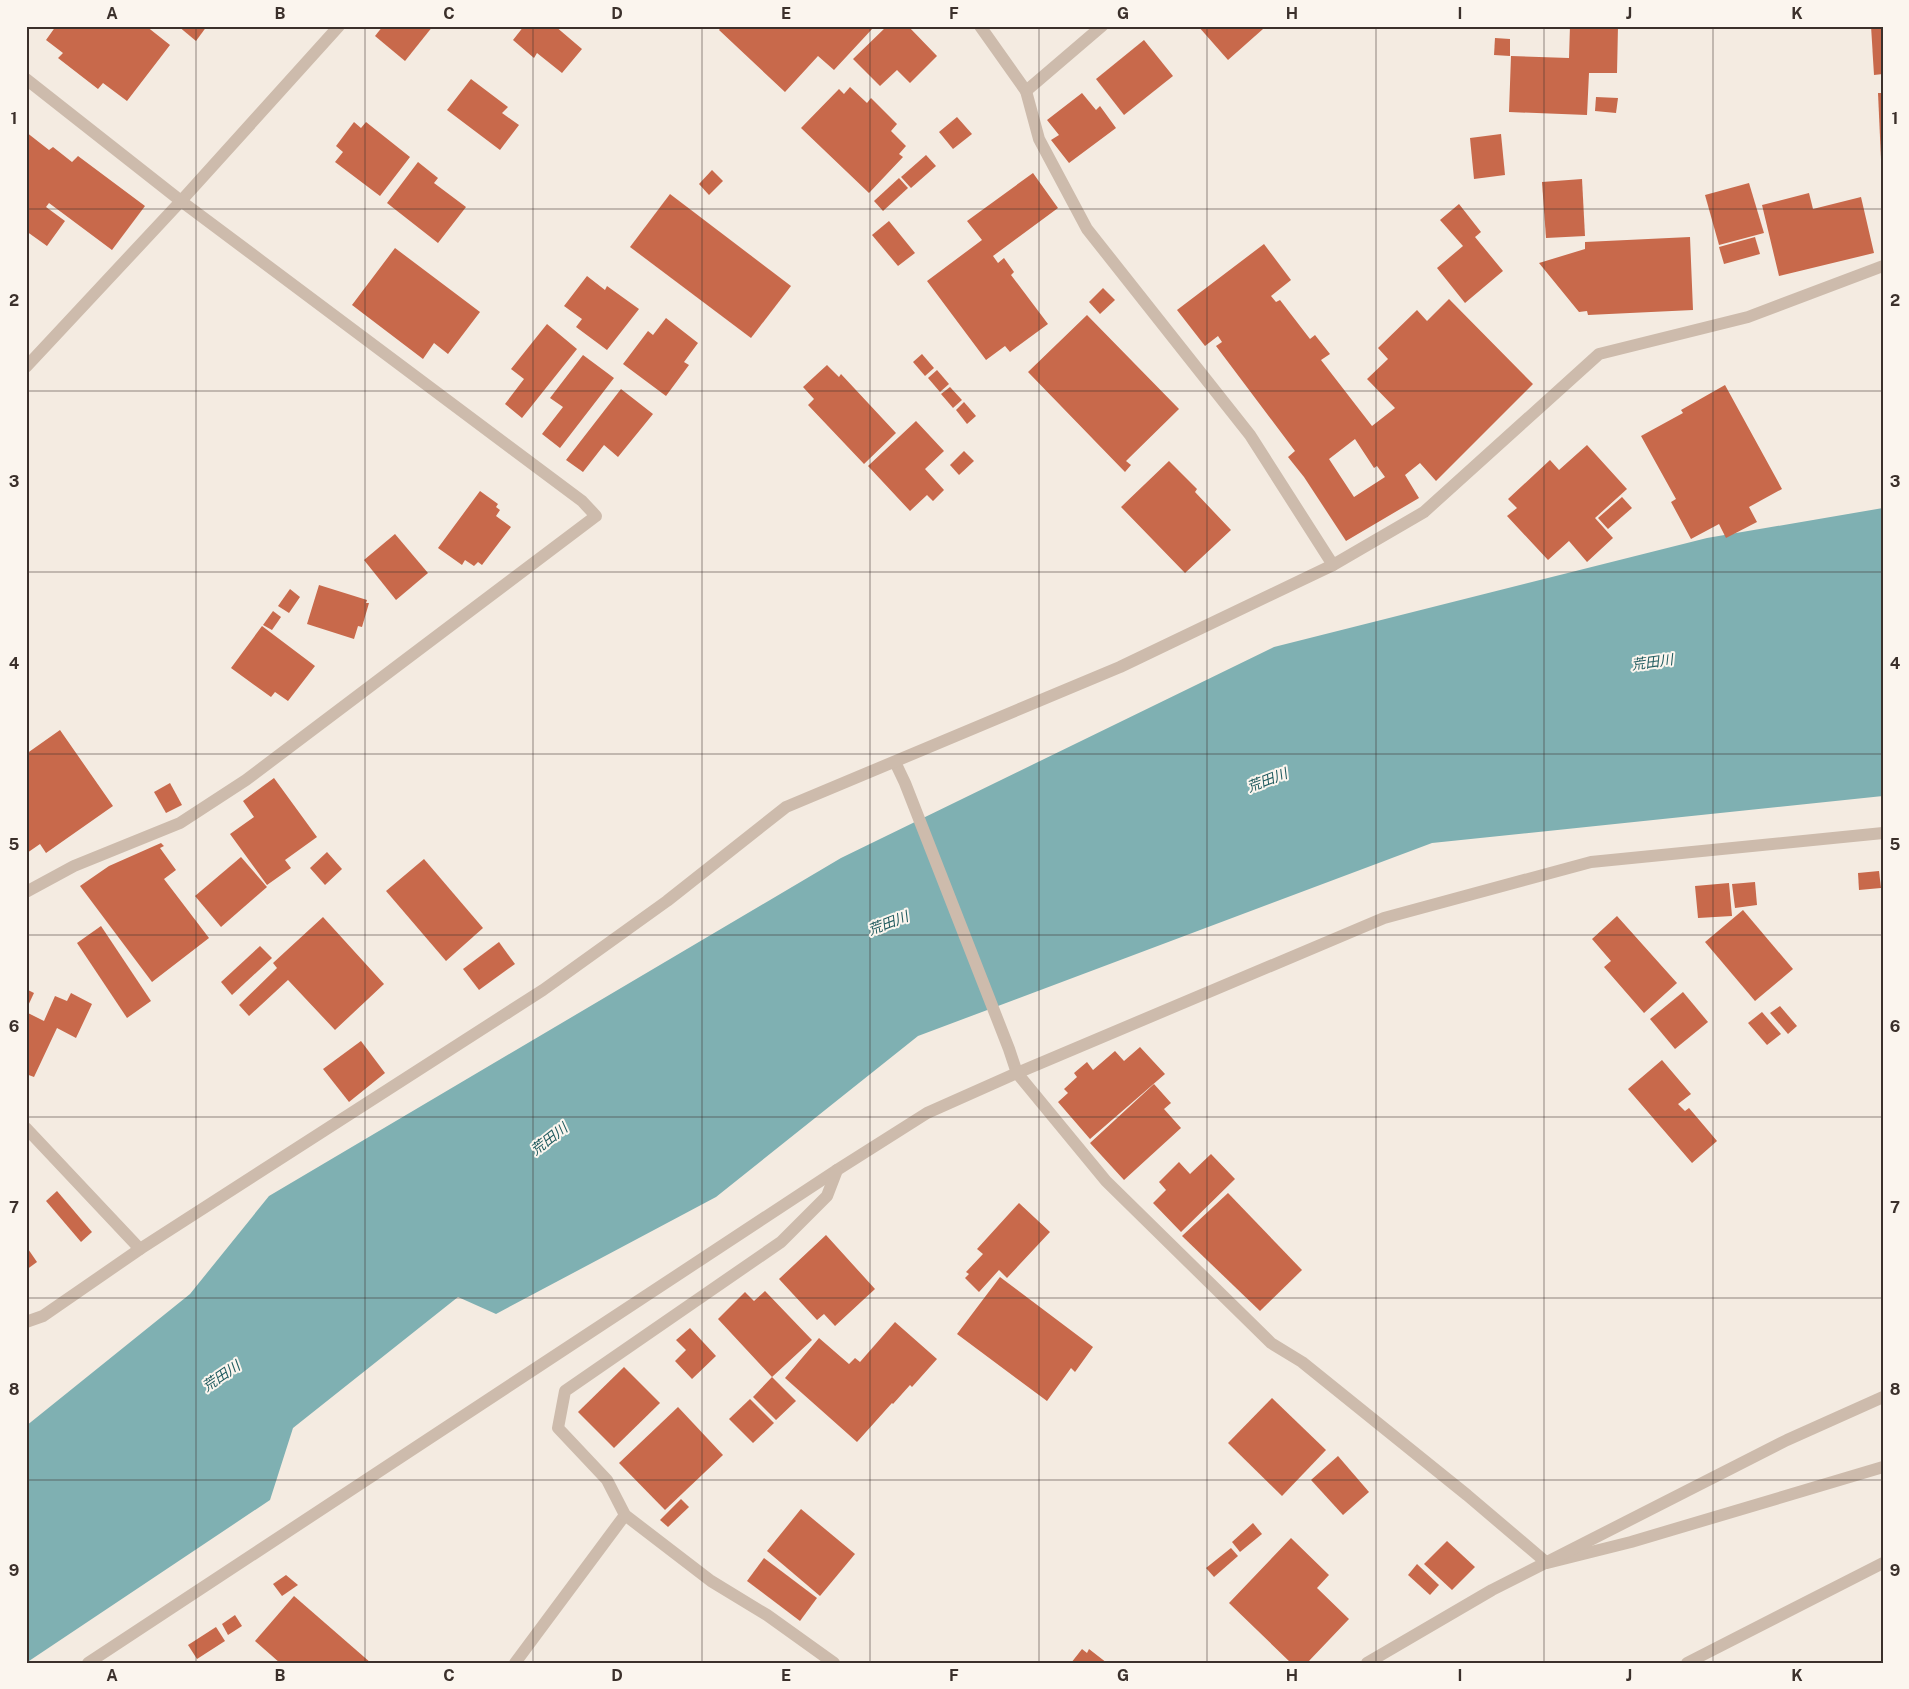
<svg xmlns="http://www.w3.org/2000/svg" width="1909" height="1689" viewBox="0 0 1909 1689" font-family="'Public Sans','Noto Sans JP',sans-serif">
	<style>
		.water { fill: #7fb0b2 }
		.building { fill: #c8694b; fill-rule: evenodd }
		.lines { fill: none; stroke-linecap: round; stroke-linejoin: round }
		.street { stroke: #cdbbac; stroke-width: 12 }
		.grid { fill: none; stroke: #3b302b; stroke-width: 1; stroke-opacity: 0.55 }
		.labels { text-anchor: middle; stroke-width: 4; stroke-linejoin: round; paint-order: stroke }
		.water-label { font-size: 14px; font-style: italic; fill: #1f5a5e; stroke: #fbf5ee }
		.neatline { fill: none; stroke: #3b302b; stroke-width: 2 }
		.grid-label { font-size: 16px; text-anchor: middle; font-weight: bold; fill: #3b302b }
	</style>
	<rect width="100%" height="100%" fill="#f4ebe1"/>
	<path class="water" d="M1883,508V796L1432,843L918,1036L716,1197L496,1314L458,1297L293,1428L270,1500L26,1663V1426L190,1294L269,1196L841,858L1274,647L1707,538Z"/>
	<g class="building">
		<path d="M56,26H146L170,45L127,101L103,83L98,89L58,58L63,53L46,40Z"/>
		<path d="M178,26H207L196,41Z"/>
		<path d="M383,26H433L405,61L375,36Z"/>
		<path d="M524,26H555L582,49L562,73L537,53L534,58L513,40Z"/>
		<path d="M722,26H808L810,28L812,26H870L873,28L834,70L818,56L785,92L719,30Z"/>
		<path d="M887,26H908L937,56L910,83L897,70L880,86L853,59Z"/>
		<path d="M1198,26H1261L1263,29L1228,60Z"/>
		<path d="M1570,26H1618L1617,73H1589L1587,115L1509,112L1511,56L1569,58Z"/>
		<path d="M1871,26H1883V74L1874,75Z"/>
		<path d="M1495,38L1510,39V56L1494,55Z"/>
		<path d="M1144,40L1173,76L1124,115L1096,79Z"/>
		<path d="M471,79L508,107L502,113L519,125L500,150L447,110Z"/>
		<path d="M850,87L867,103L871,98L897,124L891,131L906,146L899,154L903,157L869,193L801,128L839,89L844,94Z"/>
		<path d="M1082,93L1096,110L1100,106L1116,128L1069,163L1051,140L1059,135L1047,120Z"/>
		<path d="M1878,93H1883V159H1881Z"/>
		<path d="M1596,97L1618,98L1616,113L1595,111Z"/>
		<path d="M957,117L972,134L953,149L939,132Z"/>
		<path d="M354,122L361,128L366,122L410,157L380,196L335,162L343,152L336,146Z"/>
		<path d="M26,132L49,150L53,147L72,162L78,156L145,206L112,250L49,203L46,207L65,221L47,246L26,231Z"/>
		<path d="M1501,134L1505,175L1474,179L1470,138Z"/>
		<path d="M926,155L936,166L911,188L901,177Z"/>
		<path d="M418,162L438,178L434,183L466,207L438,243L387,203Z"/>
		<path d="M712,170L723,181L709,195L699,184Z"/>
		<path d="M1033,173L1058,208L993,256L998,263L1004,258L1014,272L1011,275L1048,324L1010,352L1005,346L986,360L927,281L982,240L967,221Z"/>
		<path d="M899,178L908,188L883,211L874,201Z"/>
		<path d="M1582,179L1585,236L1546,238L1542,182Z"/>
		<path d="M1749,183L1764,233L1719,245L1705,195Z"/>
		<path d="M1809,193L1813,209L1861,197L1874,253L1779,276L1762,205Z"/>
		<path d="M670,194L791,286L751,338L630,247Z"/>
		<path d="M1459,204L1481,232L1475,237L1503,271L1465,303L1437,268L1463,246L1440,220Z"/>
		<path d="M889,221L915,253L898,266L872,235Z"/>
		<path d="M1690,237L1693,310L1588,315L1587,311L1579,312L1539,263L1585,249V242Z"/>
		<path d="M1755,237L1760,254L1724,264L1719,247Z"/>
		<path d="M1264,244L1291,280L1271,296L1276,302L1280,300L1310,339L1315,335L1330,354L1321,360L1372,426L1395,408L1367,379L1388,359L1378,348L1417,310L1427,321L1449,299L1533,384L1436,481L1420,463L1405,475L1419,498L1346,541L1304,477L1288,457L1295,451L1216,346L1222,342L1218,336L1205,346L1177,310ZM1355,439L1374,468L1377,466L1385,477L1354,497L1329,459Z"/>
		<path d="M395,248L480,312L448,354L434,343L423,359L352,305Z"/>
		<path d="M587,276L605,290L607,286L639,309L607,350L576,327L582,319L564,306Z"/>
		<path d="M1103,288L1115,300L1100,314L1089,302Z"/>
		<path d="M1087,315L1179,409L1126,461L1131,465L1125,472L1028,372Z"/>
		<path d="M666,318L698,343L684,362L689,365L666,396L623,364L648,331L653,335Z"/>
		<path d="M547,324L577,349L522,418L505,404L524,379L511,369Z"/>
		<path d="M922,354L934,368L925,376L913,362Z"/>
		<path d="M583,355L614,378L560,448L542,434L563,407L550,398Z"/>
		<path d="M827,365L839,377L841,374L896,433L864,464L808,405L814,399L803,387Z"/>
		<path d="M937,370L949,384L940,392L928,378Z"/>
		<path d="M1725,385L1782,489L1749,507L1757,522L1726,538L1719,524L1691,539L1671,502L1676,499L1641,436L1683,413L1681,410Z"/>
		<path d="M950,387L962,400L953,408L941,394Z"/>
		<path d="M621,389L653,414L618,457L604,445L583,472L566,460Z"/>
		<path d="M964,402L976,416L967,424L956,410Z"/>
		<path d="M916,421L944,451L925,469L944,490L933,501L927,495L910,511L868,466Z"/>
		<path d="M1587,445L1627,489L1595,518L1613,538L1587,562L1569,541L1548,560L1507,516L1517,508L1508,499L1550,460L1559,470Z"/>
		<path d="M964,451L974,461L959,475L950,465Z"/>
		<path d="M1169,461L1197,489L1195,492L1231,530L1185,573L1121,507Z"/>
		<path d="M480,491L498,504L496,507L500,510L496,516L511,527L482,565L478,562L474,566L465,560L462,565L438,548Z"/>
		<path d="M1622,497L1632,508L1608,529L1598,518Z"/>
		<path d="M395,534L428,573L396,600L364,560Z"/>
		<path d="M319,585L367,600L366,603H369L362,627L358,626L354,639L307,624Z"/>
		<path d="M290,589L300,597L289,613L278,606Z"/>
		<path d="M273,611L281,617L272,630L263,625Z"/>
		<path d="M262,626L315,666L288,701L275,692L271,697L231,668Z"/>
		<path d="M60,730L113,806L46,853L40,844L27,853L26,754Z"/>
		<path d="M274,778L317,837L285,860L291,868L267,885L230,834L254,817L243,801Z"/>
		<path d="M170,783L182,805L166,813L154,792Z"/>
		<path d="M161,843L164,846L160,848L176,870L164,879L209,938L152,982L80,886L109,866Z"/>
		<path d="M327,852L342,869L325,885L310,868Z"/>
		<path d="M241,857L267,887L221,927L195,896Z"/>
		<path d="M424,859L483,928L446,961L386,891Z"/>
		<path d="M1879,871L1881,888L1859,890L1858,873Z"/>
		<path d="M1755,882L1757,905L1735,908L1732,884Z"/>
		<path d="M1729,883L1732,916L1698,918L1695,886Z"/>
		<path d="M1743,910L1793,969L1755,1001L1705,942Z"/>
		<path d="M1617,916L1677,983L1644,1013L1604,967L1611,961L1592,939Z"/>
		<path d="M323,917L384,984L335,1030L288,980L249,1016L239,1005L277,968L273,963Z"/>
		<path d="M101,926L151,1001L127,1018L77,943Z"/>
		<path d="M499,942L515,964L479,990L463,969Z"/>
		<path d="M260,946L272,958L232,995L221,982Z"/>
		<path d="M26,989L34,993L26,1010Z"/>
		<path d="M1683,992L1708,1022L1675,1049L1650,1019Z"/>
		<path d="M71,993L92,1004L76,1038L57,1028L34,1077L26,1074V1012L44,1021L55,996L67,1001Z"/>
		<path d="M1780,1006L1797,1026L1788,1034L1770,1013Z"/>
		<path d="M1762,1012L1781,1034L1767,1045L1748,1023Z"/>
		<path d="M361,1041L385,1073L349,1102L323,1069Z"/>
		<path d="M1140,1047L1165,1074L1090,1139L1058,1102L1068,1093L1064,1089L1077,1077L1074,1073L1087,1062L1093,1070L1115,1051L1124,1061Z"/>
		<path d="M1662,1060L1691,1094L1678,1104L1685,1111L1689,1108L1717,1141L1692,1163L1628,1089Z"/>
		<path d="M1154,1084L1171,1103L1164,1109L1181,1128L1124,1180L1090,1143Z"/>
		<path d="M1211,1154L1235,1179L1181,1232L1153,1203L1166,1190L1159,1182L1179,1162L1190,1174Z"/>
		<path d="M57,1191L92,1232L81,1242L46,1201Z"/>
		<path d="M1228,1193L1302,1270L1260,1311L1182,1236Z"/>
		<path d="M1019,1203L1050,1232L1007,1278L999,1270L979,1292L965,1278L969,1274L966,1272L983,1254L977,1249Z"/>
		<path d="M826,1235L875,1289L835,1326L824,1314L817,1320L779,1279Z"/>
		<path d="M26,1246L37,1262L26,1270Z"/>
		<path d="M1000,1277L1093,1347L1075,1372L1071,1368L1047,1401L957,1334Z"/>
		<path d="M765,1291L812,1340L772,1377L796,1401L776,1420L753,1397L772,1377L718,1319L745,1292L754,1301Z"/>
		<path d="M895,1322L937,1359L912,1387L910,1385L893,1404L892,1403L857,1442L785,1378L819,1338L849,1364L855,1358L860,1362Z"/>
		<path d="M690,1328L716,1356L692,1379L675,1361L686,1350L676,1340Z"/>
		<path d="M624,1367L660,1403L614,1448L578,1412Z"/>
		<path d="M1272,1398L1326,1450L1282,1496L1228,1443Z"/>
		<path d="M750,1399L774,1423L753,1443L729,1419Z"/>
		<path d="M678,1407L723,1455L665,1510L619,1463Z"/>
		<path d="M1338,1456L1369,1492L1343,1515L1311,1480Z"/>
		<path d="M681,1499L689,1507L668,1527L660,1520Z"/>
		<path d="M801,1509L855,1554L820,1596L767,1551Z"/>
		<path d="M1253,1523L1262,1534L1240,1552L1232,1542Z"/>
		<path d="M1291,1538L1329,1575L1317,1588L1349,1619L1307,1663H1291L1229,1603Z"/>
		<path d="M1447,1541L1475,1567L1452,1590L1424,1564Z"/>
		<path d="M1231,1548L1238,1556L1214,1577L1206,1568Z"/>
		<path d="M764,1558L817,1598L800,1621L747,1581Z"/>
		<path d="M1417,1564L1439,1585L1430,1595L1408,1575Z"/>
		<path d="M286,1575L298,1585L282,1596L273,1584Z"/>
		<path d="M294,1596L371,1663H280L255,1641Z"/>
		<path d="M235,1615L242,1626L228,1635L222,1624Z"/>
		<path d="M216,1627L225,1641L197,1659L188,1645Z"/>
		<path d="M1082,1649L1087,1653L1089,1649L1107,1663H1071Z"/>
	</g>
	<g class="lines">
		<g class="street">
			<path d="M980,26L1026,91L1039,139L1087,229L1250,435L1333,565"/>
			<path d="M26,79L181,201L582,501L596,516L246,780L180,823L74,866L26,892"/>
			<path d="M1026,91L1102,26"/>
			<path d="M26,367L181,201L339,26"/>
			<path d="M895,762L905,783L1009,1049L1017,1073L1106,1181L1271,1343L1302,1362L1467,1495L1547,1563L1631,1542L1883,1467"/>
			<path d="M26,1128L140,1249"/>
			<path d="M26,1322L43,1316L140,1249L543,990L667,901L786,807L1120,667L1333,565L1424,512L1599,354L1748,317L1883,266"/>
			<path d="M88,1663L837,1170L927,1113L1017,1073L1384,918L1591,862L1883,833"/>
			<path d="M515,1663L625,1515"/>
			<path d="M834,1663L767,1615L711,1581L625,1515L607,1480L558,1428L565,1391L781,1242L827,1196L837,1170"/>
			<path d="M1367,1663L1492,1590L1787,1440L1883,1397"/>
			<path d="M1687,1663L1883,1563"/>
		</g>
	</g>
	<path class="grid" d="M196,26V1663M365,26V1663M533,26V1663M702,26V1663M870,26V1663M1039,26V1663M1207,26V1663M1376,26V1663M1544,26V1663M1713,26V1663M26,209H1883M26,391H1883M26,572H1883M26,754H1883M26,935H1883M26,1117H1883M26,1298H1883M26,1480H1883"/>
	<g class="labels">
		<g class="water-label">
			<text transform="translate(1652 662) rotate(-8)" y="5">荒田川</text>
			<text transform="translate(1267 780) rotate(-21)" y="5">荒田川</text>
			<text transform="translate(888 923) rotate(-21)" y="5">荒田川</text>
			<text transform="translate(549 1139) rotate(-38)" y="5">荒田川</text>
			<text transform="translate(221 1376) rotate(-34)" y="5">荒田川</text>
		</g>
	</g>
	<rect width="1909" height="1689" fill="none" stroke="#fbf5ee" stroke-width="55"/>
	<rect x="28" y="28" width="1854" height="1634" class="neatline"/>
	<g class="grid-label">
		<text x="112" y="19">A</text>
		<text x="280" y="19">B</text>
		<text x="449" y="19">C</text>
		<text x="617" y="19">D</text>
		<text x="786" y="19">E</text>
		<text x="954" y="19">F</text>
		<text x="1123" y="19">G</text>
		<text x="1292" y="19">H</text>
		<text x="1460" y="19">I</text>
		<text x="1629" y="19">J</text>
		<text x="1797" y="19">K</text>
		<text x="14" y="124">1</text>
		<text x="1895" y="124">1</text>
		<text x="14" y="306">2</text>
		<text x="1895" y="306">2</text>
		<text x="14" y="487">3</text>
		<text x="1895" y="487">3</text>
		<text x="14" y="669">4</text>
		<text x="1895" y="669">4</text>
		<text x="14" y="850">5</text>
		<text x="1895" y="850">5</text>
		<text x="14" y="1032">6</text>
		<text x="1895" y="1032">6</text>
		<text x="14" y="1213">7</text>
		<text x="1895" y="1213">7</text>
		<text x="14" y="1395">8</text>
		<text x="1895" y="1395">8</text>
		<text x="14" y="1576">9</text>
		<text x="1895" y="1576">9</text>
		<text x="112" y="1681">A</text>
		<text x="280" y="1681">B</text>
		<text x="449" y="1681">C</text>
		<text x="617" y="1681">D</text>
		<text x="786" y="1681">E</text>
		<text x="954" y="1681">F</text>
		<text x="1123" y="1681">G</text>
		<text x="1292" y="1681">H</text>
		<text x="1460" y="1681">I</text>
		<text x="1629" y="1681">J</text>
		<text x="1797" y="1681">K</text>
	</g>
</svg>
